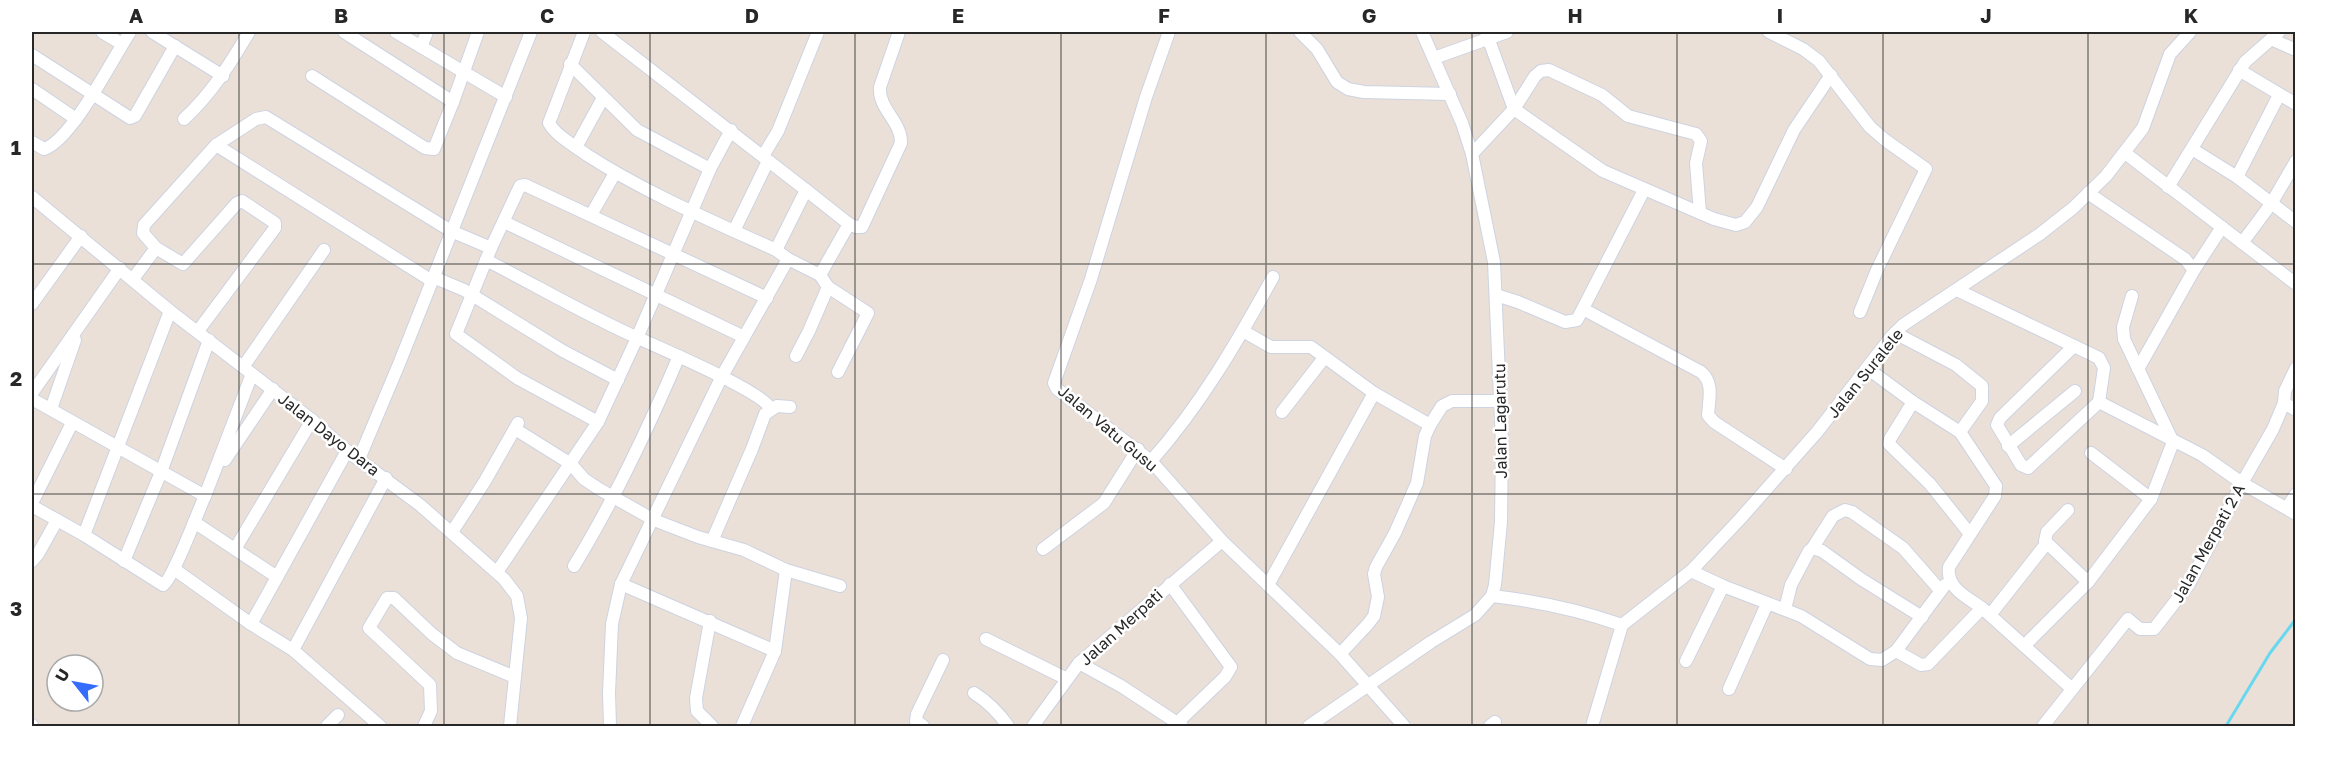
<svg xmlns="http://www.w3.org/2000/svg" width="2327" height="758" viewBox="0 0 2327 758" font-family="'Golos Text',sans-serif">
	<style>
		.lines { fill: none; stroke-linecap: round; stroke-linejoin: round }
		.stream { stroke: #68d8ef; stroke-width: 3 }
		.minor-casing { stroke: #cdd3e1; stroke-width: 14 }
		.minor { stroke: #fff; stroke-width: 12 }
		.grid { fill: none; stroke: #272727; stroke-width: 1.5; stroke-opacity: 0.55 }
		.labels { text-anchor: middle; stroke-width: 5; stroke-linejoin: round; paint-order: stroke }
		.street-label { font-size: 16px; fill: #272727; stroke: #fff }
		.neatline { fill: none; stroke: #272727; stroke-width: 2 }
		.grid-label { font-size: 20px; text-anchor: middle; font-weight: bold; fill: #272727 }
	</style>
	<rect width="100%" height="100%" fill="#eae0d7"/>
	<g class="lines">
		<path class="stream" d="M2226,726L2270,653L2296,619"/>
		<g class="minor-casing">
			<g id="minor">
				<path d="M102,32L122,44"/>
				<path d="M152,32L223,76"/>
				<path d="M396,32L506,97"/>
				<path d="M584,32L549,123C556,136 575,146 587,155C646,193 712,221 776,250L788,259L721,378L621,584L612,624L609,693L610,726"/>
				<path d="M602,32L806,190L776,250"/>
				<path d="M1169,32L1146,97L1091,279L1054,383L1057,389L1151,461L1222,541L1340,654L1404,726"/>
				<path d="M1300,32L1317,49L1337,82L1348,89L1364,92L1450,94"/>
				<path d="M1486,32L1514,109L1603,171L1714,219L1736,225L1745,222L1757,207L1794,130L1831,75"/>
				<path d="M1769,32L1803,49L1819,61L1870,127L1885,140L1926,169L1877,270L1860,312"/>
				<path d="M2271,39L2296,50"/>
				<path d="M421,47L427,32"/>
				<path d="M32,55L130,118L135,116L175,46"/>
				<path d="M1434,58L1507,32"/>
				<path d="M570,64L637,130L710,169"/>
				<path d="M2239,70L2296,104"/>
				<path d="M312,76L425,148L434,149L453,102L344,32"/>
				<path d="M32,89L76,119"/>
				<path d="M453,102L478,32"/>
				<path d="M184,119C212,93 230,64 249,32"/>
				<path d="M32,142L44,149C72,140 113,58 130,32"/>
				<path d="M216,145L256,119L266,117L451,231L491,248"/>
				<path d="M576,147L603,98"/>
				<path d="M2192,149L2237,177L2296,222"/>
				<path d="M2125,153L2296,284"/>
				<path d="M1472,154L1514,109L1535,76L1541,71L1549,70L1602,95L1628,116L1696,134L1701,141L1696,163L1700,213"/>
				<path d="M763,156L778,131L818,32"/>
				<path d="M2237,177L2279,95"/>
				<path d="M2168,187L2245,62L2279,32"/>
				<path d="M806,190L849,224L856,227H862L901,143C902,122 878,109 880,87L899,32"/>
				<path d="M2088,193L2185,259L2194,270L2138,369"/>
				<path d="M32,197L170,311L312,420L347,451L420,505L504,579L517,596L521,618L510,726"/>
				<path d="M591,215L615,173"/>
				<path d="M504,222L744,337"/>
				<path d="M734,231L768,161"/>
				<path d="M2242,243L2271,204L2296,161"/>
				<path d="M156,248L183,264L237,203L242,201L275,223V228L198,331"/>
				<path d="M788,259L820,275L828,287L809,331L796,356"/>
				<path d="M486,260C537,286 586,315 638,338C662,349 762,391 771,409"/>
				<path d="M2194,270L2222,227"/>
				<path d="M820,275L849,224"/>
				<path d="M433,277L464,290L563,351L618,380"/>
				<path d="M133,279L156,248L143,233L144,225L216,145L432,281"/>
				<path d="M828,287L868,313L838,372"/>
				<path d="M1957,290L2099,358L2104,368L2099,402L2202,455L2242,483L2296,514"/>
				<path d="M1496,295L1518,302L1565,322L1577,320L1644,190"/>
				<path d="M32,304L81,236"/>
				<path d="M1583,309L1701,372C1714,383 1709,399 1708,415L1714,422L1786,469"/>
				<path d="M1243,331L1271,347H1311L1374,393L1268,585"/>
				<path d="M1895,333L1956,365L1982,386V401L1960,432"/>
				<path d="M2074,346L2000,418L1997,425L2021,465L2028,468L2099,402"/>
				<path d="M243,367L324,250"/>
				<path d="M1867,368L1913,402L1960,432L1996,486L1995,496L1949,567C1946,588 1967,597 1982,608"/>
				<path d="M32,393L120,268"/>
				<path d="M1374,393L1430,425"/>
				<path d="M32,399L205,496L252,374"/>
				<path d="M1913,402L1890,439L1889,444L1930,484L1970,534"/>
				<path d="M2284,403L2296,410"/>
				<path d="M51,409L75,340"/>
				<path d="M1282,412L1324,358"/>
				<path d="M598,422L517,378L456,334L491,248L520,186L525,185L767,298"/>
				<path d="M515,429L571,464L584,479L599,489L654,520L698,537L744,550L786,570L840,586"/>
				<path d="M2008,446L2075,391"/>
				<path d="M2091,453L2151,499"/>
				<path d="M359,459L399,364L531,32"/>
				<path d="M225,460L273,389"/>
				<path d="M1151,461C1201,405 1237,342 1273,277"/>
				<path d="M32,503L72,423"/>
				<path d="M32,506L84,535L163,585C173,579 198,511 205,496"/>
				<path d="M2287,508L2296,494"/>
				<path d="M2068,510L2047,532L2045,541L2088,582"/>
				<path d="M194,522L277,577"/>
				<path d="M452,532L485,481L518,423"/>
				<path d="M84,535L170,311"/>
				<path d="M712,541L752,449L765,414L777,406L790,407"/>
				<path d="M235,549L312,420"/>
				<path d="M1043,549L1104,503L1138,449"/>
				<path d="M1812,549L1833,516L1845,510L1852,512L1903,548L1939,589"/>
				<path d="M32,561L38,554L57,520"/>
				<path d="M124,561L161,472L209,340"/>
				<path d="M574,566C615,499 648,429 679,356"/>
				<path d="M174,569L251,624L293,650L386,478"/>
				<path d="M1691,571L1723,586L1801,616L1870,659L1882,660L1896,651L1921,665L1928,664L1982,608L2071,688"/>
				<path d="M497,572L598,422L637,338L710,169L731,130"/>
				<path d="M621,584L775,651"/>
				<path d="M1170,584L1231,667L1225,677L1177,723"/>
				<path d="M1492,596C1537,601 1579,610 1622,625"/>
				<path d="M1785,609L1791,585L1809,551L1813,548L1822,551L1861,579L1922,617"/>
				<path d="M1990,615L2046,544"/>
				<path d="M710,621L696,698L697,711L712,726"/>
				<path d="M251,624L347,451"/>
				<path d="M1622,625L1691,571L1740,519L1817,432L1891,337L1903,325L2040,234L2073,208L2106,176L2143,128L2170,54L2190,32"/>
				<path d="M986,639L1067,679"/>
				<path d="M2025,645L2088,582L2151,499L2173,442L2124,339L2123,327L2132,296"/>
				<path d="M293,650L380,726"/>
				<path d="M1896,651L1945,585"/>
				<path d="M1340,654L1368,624L1374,616L1378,597L1374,574L1376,567L1395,533L1417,483L1425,436L1430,425L1442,406L1452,401H1501"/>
				<path d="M1686,661L1723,586"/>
				<path d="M1079,663L1121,686L1182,726"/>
				<path d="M1729,689L1767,604"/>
				<path d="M974,693C988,702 999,713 1008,726"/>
				<path d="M32,725V726"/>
				<path d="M327,726L338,715"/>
				<path d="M424,726L431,711L430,685L369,628L387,598H394L432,634L457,653L515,677"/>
				<path d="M742,726L775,651L786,570"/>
				<path d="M923,726L916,721L917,714L943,660"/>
				<path d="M1033,726L1079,663L1222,541"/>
				<path d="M1309,726L1431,642L1475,615L1492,596L1495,585L1501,522L1502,444L1494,262L1472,154L1462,123L1422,32"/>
				<path d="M1490,726L1495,722"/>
				<path d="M1592,726L1622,625"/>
				<path d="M2043,726L2128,619L2140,629H2154L2189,584L2242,483L2273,429L2284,403L2285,391L2296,368"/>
			</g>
		</g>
		<use href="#minor" class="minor"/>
	</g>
	<path class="grid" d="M239,32V726M444,32V726M650,32V726M855,32V726M1061,32V726M1266,32V726M1472,32V726M1677,32V726M1883,32V726M2088,32V726M32,264H2296M32,494H2296"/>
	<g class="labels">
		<g class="street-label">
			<text transform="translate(1865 373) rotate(-51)" y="6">Jalan Suralele</text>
			<text transform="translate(1500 421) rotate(-91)" y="6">Jalan Lagarutu</text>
			<text transform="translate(1108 428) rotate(40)" y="6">Jalan Vatu Gusu</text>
			<text transform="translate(329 434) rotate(38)" y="6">Jalan Dayo Dara</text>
			<text transform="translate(2208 543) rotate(-61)" y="6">Jalan Merpati 2 A</text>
			<text transform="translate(1121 627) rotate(-42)" y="6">Jalan Merpati</text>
		</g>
	</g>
	<rect width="2327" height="758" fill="none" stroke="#ffffff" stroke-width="66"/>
	<g transform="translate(75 683) rotate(301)"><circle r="28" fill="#ffffff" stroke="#a9a9a9" stroke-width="1.5"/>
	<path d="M0-4.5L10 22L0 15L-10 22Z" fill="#346cfb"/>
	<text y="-9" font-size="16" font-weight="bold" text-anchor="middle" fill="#272727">U</text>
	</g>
	<rect x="33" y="33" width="2261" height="692" class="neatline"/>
	<g class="grid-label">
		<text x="136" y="23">A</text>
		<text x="341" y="23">B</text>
		<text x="547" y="23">C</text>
		<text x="752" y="23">D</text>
		<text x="958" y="23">E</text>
		<text x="1164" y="23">F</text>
		<text x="1369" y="23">G</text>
		<text x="1575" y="23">H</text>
		<text x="1780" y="23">I</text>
		<text x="1986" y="23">J</text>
		<text x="2191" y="23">K</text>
		<text x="16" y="155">1</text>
		<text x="16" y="386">2</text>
		<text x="16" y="616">3</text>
	</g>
</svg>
